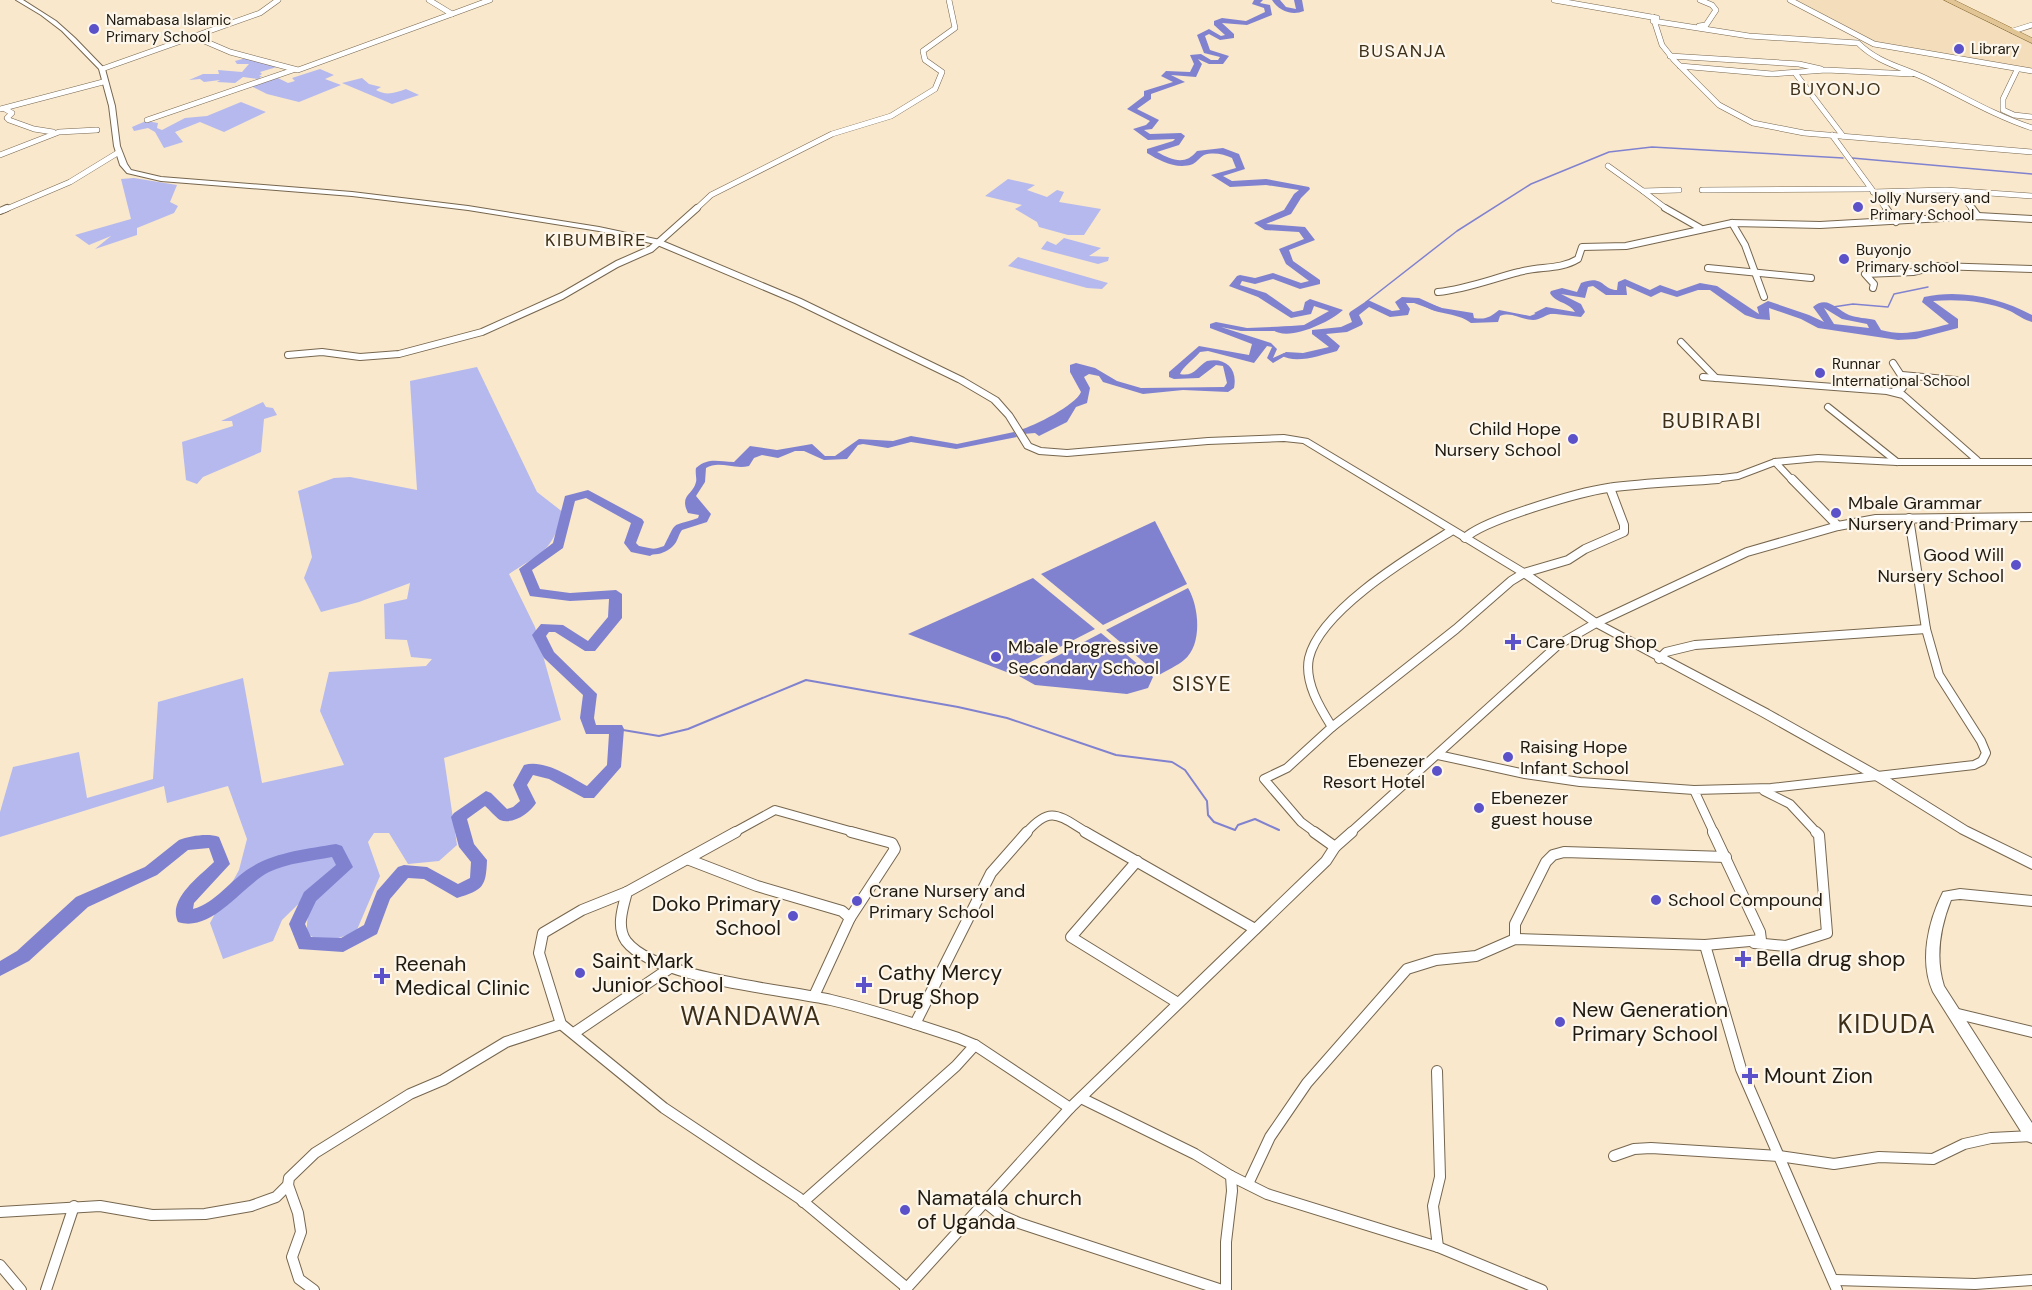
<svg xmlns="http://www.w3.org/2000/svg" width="2032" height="1290" viewBox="0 0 2032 1290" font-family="'DM Sans',sans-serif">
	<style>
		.built { fill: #f3ddbb }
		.green { fill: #b5b9ee }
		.water { fill: #8082d0 }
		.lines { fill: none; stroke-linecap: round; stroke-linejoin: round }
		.stream-far1 { stroke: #8082d0; stroke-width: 1.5 }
		.stream { stroke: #8082d0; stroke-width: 2 }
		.river { fill: #8082d0; fill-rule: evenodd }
		.minor-far3-casing { stroke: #76664e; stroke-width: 6 }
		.minor-far2-casing { stroke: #76664e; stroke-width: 8 }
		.minor-far1-casing { stroke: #76664e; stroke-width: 10 }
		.minor-casing { stroke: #76664e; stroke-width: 12 }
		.tertiary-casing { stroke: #76664e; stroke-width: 2 }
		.primary-casing { stroke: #907038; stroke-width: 1 }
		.minor-far3 { stroke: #fff; stroke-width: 5 }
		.minor-far2 { stroke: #fff; stroke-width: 6 }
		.minor-far1 { stroke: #fff; stroke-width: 8 }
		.minor { stroke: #fff; stroke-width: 10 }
		.tertiary { fill: #fff; fill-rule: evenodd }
		.primary { fill: #e1c595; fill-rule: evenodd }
		.poi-dot { fill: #5b52ca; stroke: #fdf6eb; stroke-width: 2 }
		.labels { text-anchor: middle; stroke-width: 4.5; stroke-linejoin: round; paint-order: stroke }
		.far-poi-label { font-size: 15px; fill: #1f190f; stroke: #fdf6eb; text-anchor: start }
		.far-quarter-label { font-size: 18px; letter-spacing: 1.5px; fill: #3d2f18; stroke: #fdf6eb }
		.poi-label { font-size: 18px; fill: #1f190f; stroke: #fdf6eb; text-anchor: start }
		.quarter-label { font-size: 21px; letter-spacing: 1.5px; fill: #3d2f18; stroke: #fdf6eb }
		.near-poi-label { font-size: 21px; fill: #1f190f; stroke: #fdf6eb; text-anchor: start }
		.near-quarter-label { font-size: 26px; letter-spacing: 1.5px; fill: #3d2f18; stroke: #fdf6eb }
	</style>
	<rect width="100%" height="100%" fill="#f9e8cc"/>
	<path class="built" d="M1791,0H1944L2032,44V69L1876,44Z"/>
	<g class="green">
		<path d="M250,57L277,67L260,72L262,74L259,76H262L258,79L243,77L235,83L217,82L220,80L204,82L200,79L189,80L203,74H219L218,70L242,72L249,64H237L235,61Z"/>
		<path d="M320,69L334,75L325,79L341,85L299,102L267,94L251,86L278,78L288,83L295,81L292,78Z"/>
		<path d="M362,78L369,84L381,87L376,90C386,96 395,93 406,89L419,95L392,104L342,83Z"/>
		<path d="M241,102L266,112L224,132L200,122L175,132L183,142L164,148L155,132L148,128L134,131L132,127L146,121L158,123L157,128L162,130L185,118L207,116Z"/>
		<path d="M134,178L177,185L170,202L178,206L174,213L137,228V235L95,249L111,236L89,245L75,235L131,219L121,179Z"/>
		<path d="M1008,179L1035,185L1027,190L1047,197L1057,190L1064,192L1059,202L1101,209L1084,235H1068L1039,227L1037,222L1015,209L1022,205L985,196Z"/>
		<path d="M1064,238L1101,248L1089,256L1109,257L1108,261L1098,264L1041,249L1047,241L1056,245Z"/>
		<path d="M1018,257L1108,283L1102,289L1087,288L1008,266Z"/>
		<path d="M477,367L537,492L564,513C549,554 544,551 509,574L535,627L561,720L444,758L457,845L439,861L408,864L389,833H374L368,842L380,876L356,932C339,938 322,946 307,933C306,901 318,896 340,875L330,873L282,920L273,941L223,959L210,923L239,870L247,839L228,786L167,803L164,786L0,837V812L13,767L79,752L87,798L153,779L158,702L243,678L262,783L344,765L320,711L329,672L426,666L432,659L411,657L407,640L385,639L384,604L407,599L410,583L359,602L321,612L304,578L312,557L298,491L334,478L350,477L417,490L410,381Z"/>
		<path d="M263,402L266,407L273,408L277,415L264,419L261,452L203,477L197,484L186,480L182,442L233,426L232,421H221Z"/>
	</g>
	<g class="water">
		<path d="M1422,301L1442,308L1473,313L1474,318C1486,320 1490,317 1499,310L1530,316L1550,308L1556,314C1547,312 1542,320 1533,320C1521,320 1512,311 1500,316L1498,322L1471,323C1456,311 1433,316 1419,302Z"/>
		<path d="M1216,322L1247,328L1296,326L1297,331H1241L1221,327L1271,343L1277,349L1273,358L1284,353L1303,356H1285L1273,363L1267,358L1272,347L1267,346L1254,363L1208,351L1200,352C1194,359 1183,367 1180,374C1194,377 1197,367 1207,361C1225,357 1238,368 1234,388L1228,392L1183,390L1143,394L1103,382L1099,376L1089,374L1084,377L1090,388L1087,403L1076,407L1067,422L1039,436L1035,433L1023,434L1020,430C1034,426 1076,405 1081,392L1070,372V365L1076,363L1095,368L1117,381L1141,388L1224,387L1227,383L1223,366L1216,365L1199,378L1174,379L1169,377V372L1199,346L1249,355L1252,344L1210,328V324Z"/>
		<path d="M1014,432L1017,437L956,449L911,442L888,448L863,444L858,445L847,459L824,460L804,451H795L778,458L762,455L754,458L749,466C734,470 719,460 706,468L705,482L696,496L711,514L707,522L682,530C678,535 678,542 672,547C660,558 643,556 631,546L636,545C646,550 653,550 664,546C678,519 669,528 698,518L699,515L688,513C679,495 693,495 696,482C697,479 695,473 696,468C709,457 718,462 734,462L750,446L777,450L812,444L825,456H835L859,439L893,441L911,436L957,444Z"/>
		<path d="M1155,521L1187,584L1103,625L1041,574Z"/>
		<path d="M1033,578L1095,629L1009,673L908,634Z"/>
		<path d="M1188,588C1199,606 1203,645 1184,660C1177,666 1167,670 1159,675L1106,630Z"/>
		<path d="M1101,633L1153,677L1148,688L1127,694L1035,685L1019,676Z"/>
	</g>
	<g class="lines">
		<g class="stream-far1">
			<path d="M1852,158L2032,174"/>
			<path d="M1368,303L1366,302L1457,231L1531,184L1609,152L1652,147L1843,158"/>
			<path d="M1833,307L1853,304L1888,307L1894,294L1928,287"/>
		</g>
		<path class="stream" d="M617,729L659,736L688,729L806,680L958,707L1007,718L1116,755L1172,762L1185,770L1207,801L1208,815L1214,822L1235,830L1238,825L1255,819L1279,830"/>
		<g class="river">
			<path d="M1254,0H1263L1260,3L1270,5L1272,15L1247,25L1222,23L1234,34V38L1220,40L1209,34L1205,36L1210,50L1229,56L1223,64H1209L1198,59L1202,64L1196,77L1171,75L1185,82L1151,94V99L1137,109L1159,120L1152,129L1144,130L1150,134L1181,133L1185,136L1179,145L1157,152C1172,160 1185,166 1197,151L1223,148L1239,154L1245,169L1223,176L1232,181L1266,179L1309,187L1310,189L1301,198L1291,214L1266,224L1305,227L1315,240L1289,250L1293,261L1320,280V284L1300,289L1273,279L1255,284L1242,281L1240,285L1266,293L1293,312L1303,310L1305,302L1310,299L1343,310C1330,322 1289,342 1273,330L1278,327L1304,325L1329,311L1314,306L1311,314L1291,318L1258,297L1229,286L1237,276L1240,275L1255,278L1273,273L1301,283L1309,281L1286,264L1279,249L1304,239L1299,232L1265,230L1254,223L1284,210L1294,194L1299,190L1266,185L1230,187L1211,175L1236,168L1232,158C1224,154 1213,152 1204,155C1200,157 1197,162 1193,164C1177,170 1160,161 1147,153V149L1173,141L1175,139L1148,140L1133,129L1146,125L1150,121L1127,109L1144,96V91L1173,82L1161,76L1166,71L1190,72L1194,64L1190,55L1201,54L1211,60H1218L1220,57L1204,53L1197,35L1209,29L1221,36L1225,35L1214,25V21L1222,18L1246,21L1265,12L1264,8L1252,4Z"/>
			<path d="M1272,0H1280L1286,7L1296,9L1294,0H1302L1304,11C1292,16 1279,11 1272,0Z"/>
			<path d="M1625,279L1650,290L1660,285L1677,291L1700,283L1717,286L1759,314L1757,307L1768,301L1809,315L1824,322L1813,307C1827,295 1836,309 1849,315C1857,318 1866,318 1875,320L1881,330C1905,337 1925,330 1949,324L1922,302L1924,297C1961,289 2000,298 2032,315V322C2024,320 2018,315 2010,311C1987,301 1958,299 1933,301L1958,319V328L1916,339L1898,340L1818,328L1801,319L1769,308L1770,320L1757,319L1745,315L1710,290H1698L1677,297L1661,292L1651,297L1626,286L1627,295H1606L1593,286L1588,287L1585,298L1561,294L1581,304L1585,312L1581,317L1547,313L1539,316L1534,313L1546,307L1575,312C1569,302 1555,303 1550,293L1551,291L1562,288L1577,292L1581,283C1604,274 1602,290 1617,290L1618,282ZM1824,308L1842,319L1867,324L1869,328L1834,324Z"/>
			<path d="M1402,297L1419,298L1441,308L1436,311L1414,303H1406L1410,309L1408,315L1390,317L1369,307L1359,315L1363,323L1362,325L1347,332L1326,334L1340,346L1337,351C1321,355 1295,365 1281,355L1286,352L1303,353L1329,347L1312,334V330L1341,327L1352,322L1349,314L1350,312L1368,300L1392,311L1400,310L1395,302Z"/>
			<path d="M588,490L642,519L644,522L636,543L639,546L654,549L656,552L650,556L631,552L624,543L631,523L586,498L575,501L563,548L532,570L540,589L570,593L616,590L622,594V618L595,651H585L555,632H549L546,636L554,652L597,694L594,718L596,725H622L624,729L621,767L594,798H584L549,779L533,775L527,785L536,803C530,813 513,825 500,820C495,817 490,810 485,806L467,819L474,844L487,860C486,887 483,890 457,898L424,879L408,878L390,899L377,934L343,952L299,949L289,924L304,892L336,865L332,857C311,861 288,863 269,872C242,886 212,933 178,922C167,899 200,876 214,862L209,848L188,850L157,875L88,907L29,961L0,976V961L17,951L76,897L145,867L179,840C190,836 208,833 219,837L230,864L194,903L193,909C216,903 230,880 250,868C275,852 307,849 336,844L342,846L353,867L316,901L305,924L311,937L341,938L364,925L377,891L398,867L404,865L427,867L458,884L470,878L471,862L459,847L451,817L454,813L486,791L491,793L507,809L513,807L520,801L513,785L524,765C545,759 570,777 587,786L607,765L609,734H586L580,718L583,695L544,658L532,635L541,624L563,625L588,641L608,617L609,599L570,601L530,596L519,569L553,543L565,496Z"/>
		</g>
		<g class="minor-far3-casing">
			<g id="minor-far3">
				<path d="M1554,0L1657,18"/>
				<path d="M1790,0L1874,44L2032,71"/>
				<path d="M452,14L490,0"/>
				<path d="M1653,17L1662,45L1674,60L1719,105L1753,123L1804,133L2032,152"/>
				<path d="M1653,21L1749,36L1858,43C1878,63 1902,67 1927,79C1962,96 1995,116 2032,128"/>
				<path d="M1699,26L1706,25L1716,10L1712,5L1700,0"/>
				<path d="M2013,31L2032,25"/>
				<path d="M195,37L230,52L298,70L452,14L429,0"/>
				<path d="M1670,56L1799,64L1821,69"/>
				<path d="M1680,66L1772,74L1826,70L1912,74"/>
				<path d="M102,69L260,13L278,0"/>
				<path d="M2017,70L2003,99V110L2014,115L2032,117"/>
				<path d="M1795,73L1843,136"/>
				<path d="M0,109L103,82"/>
				<path d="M5,109L12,113L7,118L9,120L34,129L53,132"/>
				<path d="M147,120L293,70"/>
				<path d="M1832,135L1887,210"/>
				<path d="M0,155L59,132L97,130"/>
				<path d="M1608,166L1643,191L1679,190"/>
				<path d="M1702,190L1869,189"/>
				<path d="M1643,191L1668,210"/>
				<path d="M1873,192L1946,190L2032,196"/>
				<path d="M1959,192L1973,210"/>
				<path d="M4,210L70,182L119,152"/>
				<path d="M695,210L711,195L832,134L891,116L935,89L942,72L925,60L923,51L955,28L949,0"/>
			</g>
		</g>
		<g class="minor-far2-casing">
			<g id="minor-far2">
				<path d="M1665,208L1700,228"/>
				<path d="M1886,208L1896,222"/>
				<path d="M1972,208L1978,216"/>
				<path d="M0,211L7,208"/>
				<path d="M1732,223L1745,245L1764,297"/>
				<path d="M1708,268L1811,278"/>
				<path d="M1873,288L1874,284L1865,274L1913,272L1937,266L2032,269"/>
				<path d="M1438,292C1467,289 1491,279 1519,272C1539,266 1560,270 1578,259L1582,247L1626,246L1732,223L1820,225L1978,216L2032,219"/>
				<path d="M1681,342L1716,378"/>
				<path d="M288,355L322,352L360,357L399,354L482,332L562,296L617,264L651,249L697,208"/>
				<path d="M1893,363L1906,383L1902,389L1894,391"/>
				<path d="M1902,375L1956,380"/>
				<path d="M1703,377L1887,391L1903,395L1977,460"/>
				<path d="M1828,407L1897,462"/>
				<path d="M1699,481L1738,476L1775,462"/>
				<path d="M1793,481L1775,462L1818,458L1897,462H2032"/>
			</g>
		</g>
		<g class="minor-far1-casing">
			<g id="minor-far1">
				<path d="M1792,479L1838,526"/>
				<path d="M1465,538C1483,520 1580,492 1608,488C1644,483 1682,482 1718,479"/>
				<path d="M1659,659L1666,652L1695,645L1926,629"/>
				<path d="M1332,727L1456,629L1511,581L1524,573L1568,560L1585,549L1624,532V525L1610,488"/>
				<path d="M1438,755L1525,774L1580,782L1694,790"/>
				<path d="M1764,791L1790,804L1817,833"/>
				<path d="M733,833L775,810L857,833"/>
				<path d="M1026,833C1051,804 1059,816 1088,833"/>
				<path d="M1316,833L1301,822L1264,779L1287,768L1332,727C1320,708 1304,682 1309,658C1320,610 1411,556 1451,531"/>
				<path d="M1350,833L1558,645L1596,623L1747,552L1838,526L1876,519L2032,517"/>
				<path d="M1714,833L1694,790L1771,788L1974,765L1982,761L1986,753L1981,741L1939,675L1926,629L1909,518"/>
			</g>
		</g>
		<g class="minor-casing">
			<g id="minor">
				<path d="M736,832L627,892C623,907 616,927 626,941C655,979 782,989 831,1000C874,1010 916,1024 958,1038L975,1045L1070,1108"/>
				<path d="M1085,832L1255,929"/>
				<path d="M1314,832L1335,847"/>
				<path d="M687,859L757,886L842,911L850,918L814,996"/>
				<path d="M1137,861L1071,937L1178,1003"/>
				<path d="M627,892L582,910L543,933L539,953L561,1024L664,1108L799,1198L907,1288"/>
				<path d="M850,918L895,849L892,843L851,832"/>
				<path d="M1515,939V924L1546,862L1553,855L1564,852L1726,857"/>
				<path d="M1754,943L1786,946L1827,933L1819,835L1816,832"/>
				<path d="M1705,945L1741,1069L1837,1290"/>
				<path d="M1954,1013L2032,1032"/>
				<path d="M915,1024L991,873L1027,832"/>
				<path d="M574,1033L670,968"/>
				<path d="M1437,1071L1440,1177L1433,1206L1438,1247"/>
				<path d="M1081,1098L1195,1154L1231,1176L1232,1191L1226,1242V1290"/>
				<path d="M1614,1156L1634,1149L1651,1148L1779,1156L1834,1164L1879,1157L1933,1159L1964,1144L1991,1138L2032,1136"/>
				<path d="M1231,1176L1267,1194L1438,1247L1542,1290"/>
				<path d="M1248,1184L1270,1137L1307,1083L1407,969L1436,960L1476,956L1515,939L1705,945L1761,940L1760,932L1713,832"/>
				<path d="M288,1185L298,1213L301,1232L292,1257L299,1279L314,1290"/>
				<path d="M803,1202L956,1066L975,1045"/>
				<path d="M985,1202L1001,1215L1019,1223L1222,1290"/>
				<path d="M0,1212L100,1206L152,1215L205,1214L251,1206L276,1197L288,1185L289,1178L315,1153L410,1094L443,1080L506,1042L561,1024"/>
				<path d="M0,1265L21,1290"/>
				<path d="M1835,1280L1975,1284L2032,1280"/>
				<path d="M46,1290L74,1206"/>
				<path d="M905,1290L1070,1108L1326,861L1335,847L1352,832"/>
			</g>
		</g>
		<g class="tertiary-casing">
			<g id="tertiary">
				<path d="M16,0H23L56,21L75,38L105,69L115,106L120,146L127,164L131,170L161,177L352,192L468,206L599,227L660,240L801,299L964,378L998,398L1012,414L1031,444L1041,448L1067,450L1208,438L1284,435L1308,439L1528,571L1600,621L1769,710L1883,774L1968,827L2032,858V869L1960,833L1875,780L1761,716L1592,625L1520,575L1303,443L1284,441L1208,444L1067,456L1039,454L1025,448L1006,417L992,402L958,382L795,303L655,244L599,231L468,210L352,196L161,181L127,173L120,165L114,146L109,106L99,69L62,31L41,15Z"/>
				<path d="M1960,889L2032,896V906L1960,899L1951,900C1940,928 1935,957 1944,986L2032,1123V1143L2027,1141L1933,992C1919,961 1928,922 1943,892Z"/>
			</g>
		</g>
		<g class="primary-casing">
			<path id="primary" d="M1944,0H1954L2032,38V43Z"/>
		</g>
		<use href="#minor-far3" class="minor-far3"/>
		<use href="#minor-far2" class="minor-far2"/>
		<use href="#minor-far1" class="minor-far1"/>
		<use href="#minor" class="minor"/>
		<use href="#tertiary" class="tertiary"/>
		<use href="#primary" class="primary"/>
	</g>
	<g class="poi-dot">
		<circle cx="94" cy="29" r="6"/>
		<circle cx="1959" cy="49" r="6"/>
		<circle cx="1858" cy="207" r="6"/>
		<circle cx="1844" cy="259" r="6"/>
		<circle cx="1820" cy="373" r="6"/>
		<circle cx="1573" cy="439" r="6"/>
		<circle cx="1836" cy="513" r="6"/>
		<circle cx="2016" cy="565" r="6"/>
		<path d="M1510 633h6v6h6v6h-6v6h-6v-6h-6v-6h6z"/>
		<circle cx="996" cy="657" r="6"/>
		<circle cx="1508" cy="757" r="6"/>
		<circle cx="1437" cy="771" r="6"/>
		<circle cx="1479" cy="808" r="6"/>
		<circle cx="1656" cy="900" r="6"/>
		<circle cx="857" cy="901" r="6"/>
		<circle cx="793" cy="916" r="6"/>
		<path d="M1740 950h6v6h6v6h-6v6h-6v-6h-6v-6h6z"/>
		<circle cx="580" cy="973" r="6"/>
		<path d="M379 967h6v6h6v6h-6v6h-6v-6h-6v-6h6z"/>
		<path d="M861 976h6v6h6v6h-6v6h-6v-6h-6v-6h6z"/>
		<circle cx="1560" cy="1022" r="6"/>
		<path d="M1747 1067h6v6h6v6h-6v6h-6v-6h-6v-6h6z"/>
		<circle cx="905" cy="1210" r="6"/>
	</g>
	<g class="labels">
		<g class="far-poi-label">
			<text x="106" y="25">Namabasa Islamic<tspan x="106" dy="17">Primary School</tspan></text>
			<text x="1971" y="54">Library</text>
			<text x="1870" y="203">Jolly Nursery and<tspan x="1870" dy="17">Primary School</tspan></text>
			<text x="1856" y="255">Buyonjo<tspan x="1856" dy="17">Primary school</tspan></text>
			<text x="1832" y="369">Runnar<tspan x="1832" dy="17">International School</tspan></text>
		</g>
		<g class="far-quarter-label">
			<text x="1403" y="57">BUSANJA</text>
			<text x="1836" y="95">BUYONJO</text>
			<text x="596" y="246">KIBUMBIRE</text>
		</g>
		<g class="poi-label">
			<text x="1561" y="435" text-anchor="end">Child Hope<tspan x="1561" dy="21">Nursery School</tspan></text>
			<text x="1848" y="509">Mbale Grammar<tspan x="1848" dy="21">Nursery and Primary</tspan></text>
			<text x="2004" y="561" text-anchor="end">Good Will<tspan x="2004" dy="21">Nursery School</tspan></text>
			<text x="1526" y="648">Care Drug Shop</text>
			<text x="1008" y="653">Mbale Progressive<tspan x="1008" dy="21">Secondary School</tspan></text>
			<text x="1520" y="753">Raising Hope<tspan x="1520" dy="21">Infant School</tspan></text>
			<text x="1425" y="767" text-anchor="end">Ebenezer<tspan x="1425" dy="21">Resort Hotel</tspan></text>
			<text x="1491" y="804">Ebenezer<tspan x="1491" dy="21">guest house</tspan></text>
			<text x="869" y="897">Crane Nursery and<tspan x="869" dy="21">Primary School</tspan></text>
			<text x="1668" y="906">School Compound</text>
		</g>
		<g class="quarter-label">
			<text x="1712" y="428">BUBIRABI</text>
			<text x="1202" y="691">SISYE</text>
		</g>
		<g class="near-poi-label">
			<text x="781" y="911" text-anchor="end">Doko Primary<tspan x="781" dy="24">School</tspan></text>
			<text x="1756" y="966">Bella drug shop</text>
			<text x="592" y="968">Saint Mark<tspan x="592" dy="24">Junior School</tspan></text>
			<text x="395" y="971">Reenah<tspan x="395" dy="24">Medical Clinic</tspan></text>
			<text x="878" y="980">Cathy Mercy<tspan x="878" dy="24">Drug Shop</tspan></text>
			<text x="1572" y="1017">New Generation<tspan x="1572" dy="24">Primary School</tspan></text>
			<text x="1764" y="1083">Mount Zion</text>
			<text x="917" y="1205">Namatala church<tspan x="917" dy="24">of Uganda</tspan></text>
		</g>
		<g class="near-quarter-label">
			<text x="751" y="1025">WANDAWA</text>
			<text x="1887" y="1033">KIDUDA</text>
		</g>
	</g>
</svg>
